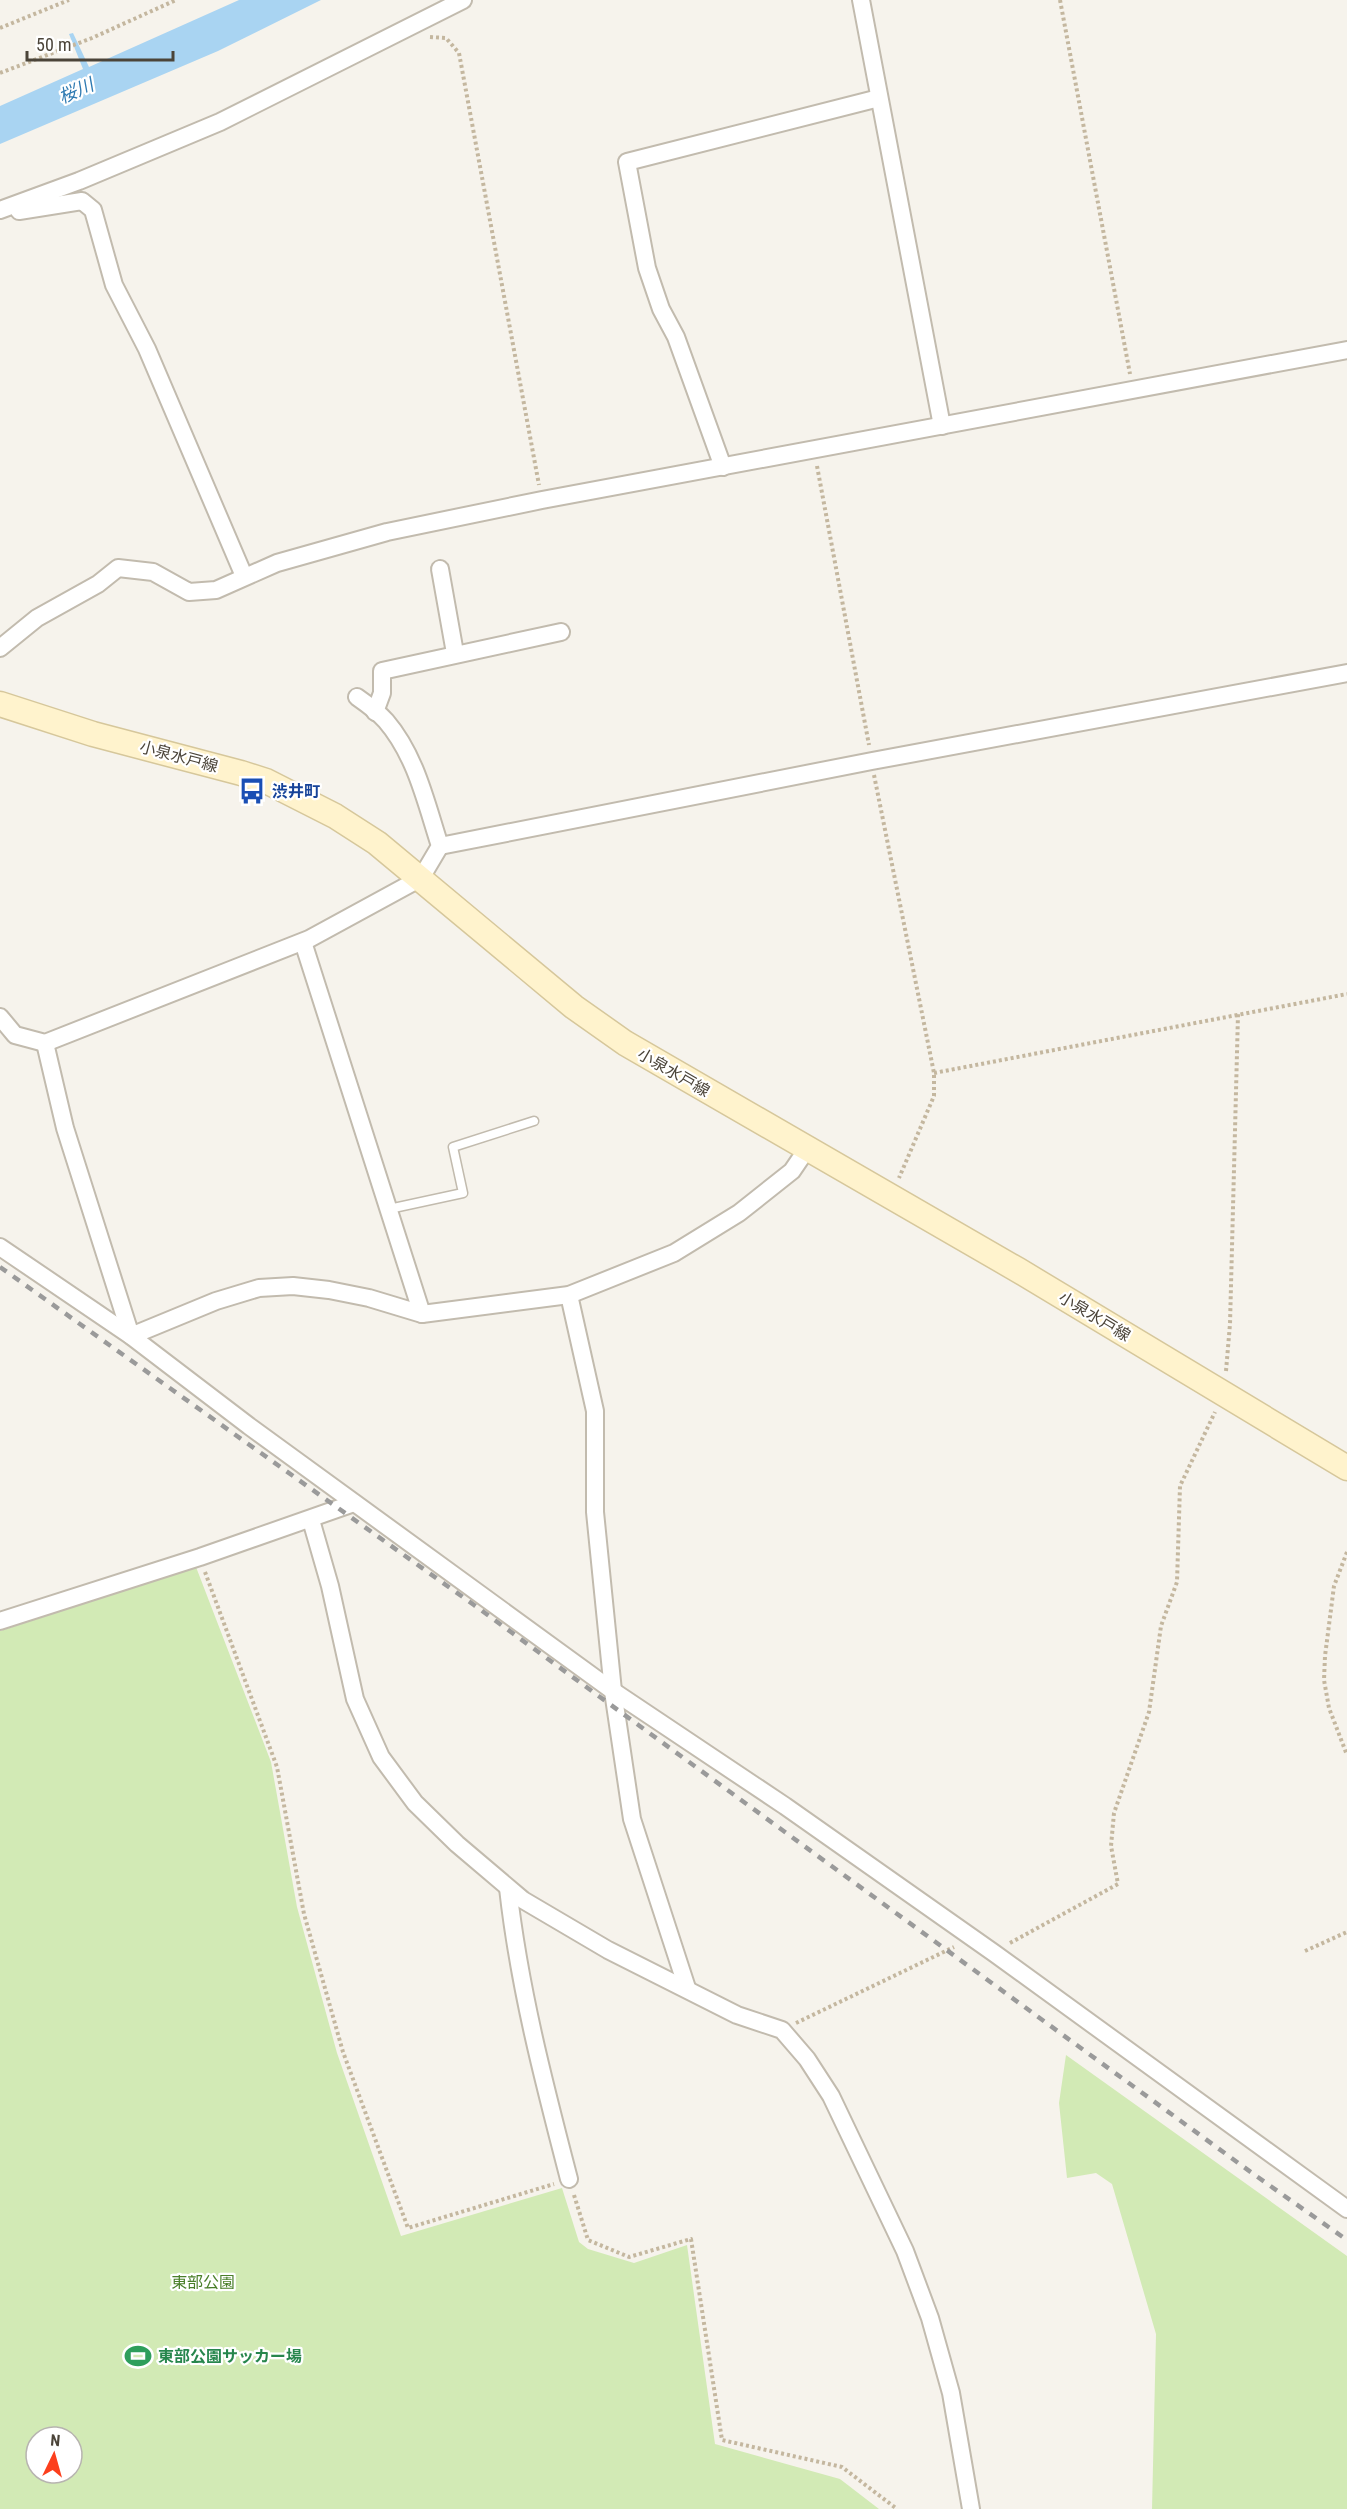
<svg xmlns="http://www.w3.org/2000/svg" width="1347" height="2509" viewBox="0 0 1347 2509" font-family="'Roboto Condensed','Noto Sans JP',sans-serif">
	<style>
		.green { fill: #d2eab5; fill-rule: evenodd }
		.water { fill: #a9d4f2 }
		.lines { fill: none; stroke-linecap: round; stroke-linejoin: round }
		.lane-casing { stroke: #c2bbae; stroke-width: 11 }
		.street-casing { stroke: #c2bbae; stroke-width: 20 }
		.secondary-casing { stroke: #d6c79b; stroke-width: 27 }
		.path { stroke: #c4b79f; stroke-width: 4; stroke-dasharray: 3 3; stroke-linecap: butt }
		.lane { stroke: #fff; stroke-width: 8 }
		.street { stroke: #fff; stroke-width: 16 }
		.secondary { stroke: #fff3cd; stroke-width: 24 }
		.rail { stroke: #9a9a9a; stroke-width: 4.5; stroke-dasharray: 8 8; stroke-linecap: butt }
		.labels { text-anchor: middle; stroke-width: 4.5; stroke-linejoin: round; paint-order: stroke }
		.street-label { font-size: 16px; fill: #4b4439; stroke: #fff }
		.transit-label { font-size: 16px; font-weight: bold; fill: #164399; stroke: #fff; text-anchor: start }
		.park-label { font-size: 16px; fill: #4a7f2a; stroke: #fff }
		.leisure-label { font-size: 16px; font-weight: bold; fill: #27864d; stroke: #fff; text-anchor: start }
		.water-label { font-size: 18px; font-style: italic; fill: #2e7ab2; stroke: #fff }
	</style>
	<rect width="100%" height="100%" fill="#f6f3ec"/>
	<g class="green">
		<path d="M196,1567L271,1762L297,1907L337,2053L401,2236L562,2188L579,2242L588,2249L634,2263L687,2245L715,2444L840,2479L879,2509H0V1631ZM36,2437H72V2473H36Z"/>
		<path d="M1066,2055L1347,2256V2509H1152L1156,2334L1112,2184L1096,2173L1067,2178L1059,2103Z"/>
	</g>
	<path class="water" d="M239,0H321L218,51L0,144V106L83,69L69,34L73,33L89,67Z"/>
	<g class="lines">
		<g class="lane-casing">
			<path id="lane" d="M389,1209L463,1193L453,1147L534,1121"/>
		</g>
		<g class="street-casing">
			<g id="street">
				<path d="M861,0L942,426"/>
				<path d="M0,210L79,181L220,122L463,0"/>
				<path d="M19,211L82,201L93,210L114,285L147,349L244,576"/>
				<path d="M723,467L676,337L661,309L647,268L627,162L879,98"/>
				<path d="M440,569L455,653"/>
				<path d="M0,648L37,618L98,584L118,568L153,572L189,592L216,590L277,563L387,532L542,500L1347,350"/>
				<path d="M375,712L382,693V671L561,632"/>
				<path d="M440,846L872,761L1347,673"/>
				<path d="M303,942L422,1314"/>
				<path d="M0,1017L15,1035L45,1043L309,939L421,878L440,846C426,803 416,756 386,721C378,712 367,704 357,697"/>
				<path d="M45,1043L65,1128L131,1336L216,1301L259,1288L293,1286L329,1290L369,1298L422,1314L569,1295L674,1253L739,1213L792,1171L807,1149"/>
				<path d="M0,1247L131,1336L249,1426L613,1691L785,1806L994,1953L1347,2209"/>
				<path d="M569,1295L595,1411V1512L613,1691L632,1819L687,1988"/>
				<path d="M311,1520L330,1586L355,1699L381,1757L415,1803L457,1844L523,1900L608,1950L737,2015L782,2030L807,2059L831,2096L905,2251L930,2318L951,2393L971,2509"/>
				<path d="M0,1621L200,1557L354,1503"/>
				<path d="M508,1888C519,1987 544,2083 569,2179"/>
			</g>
		</g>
		<g class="secondary-casing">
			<path id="secondary" d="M0,704L93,734L241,773L266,781L335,816L377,843L574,1007L625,1043L1018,1270L1347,1468"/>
		</g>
		<g class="path">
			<path d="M1060,0L1130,374"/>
			<path d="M0,28L69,0"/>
			<path d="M430,37L446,38L459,53L539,485"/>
			<path d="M0,73L92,38L176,0"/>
			<path d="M817,466L869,745"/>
			<path d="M874,775L934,1073V1096L899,1178"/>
			<path d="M934,1073L1347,994"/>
			<path d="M1226,1371L1230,1324L1238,1014"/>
			<path d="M1347,1552L1334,1586L1325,1656L1324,1680L1329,1708L1347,1755"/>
			<path d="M205,1572L277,1767L304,1914L343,2052L408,2228L554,2184"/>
			<path d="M1010,1943L1118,1884L1111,1846L1114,1813L1149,1712L1161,1626L1177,1582L1180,1486L1215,1412"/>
			<path d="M1305,1951L1347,1932"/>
			<path d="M796,2023L954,1947"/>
			<path d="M574,2195L588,2240L629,2257L691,2239L722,2440L842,2467L897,2509"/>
		</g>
		<use href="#lane" class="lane"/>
		<use href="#street" class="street"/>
		<use href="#secondary" class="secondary"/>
		<path class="rail" d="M0,1267L474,1605L1252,2173L1347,2240"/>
	</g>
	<defs>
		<g id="bus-bare" transform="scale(2.07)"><path d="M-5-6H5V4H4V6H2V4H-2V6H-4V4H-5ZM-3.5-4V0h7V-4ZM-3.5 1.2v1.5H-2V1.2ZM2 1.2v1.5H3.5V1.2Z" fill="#1a4fb4" stroke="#fff" stroke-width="2.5" paint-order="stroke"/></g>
		<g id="stadium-bare" transform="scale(2.07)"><path d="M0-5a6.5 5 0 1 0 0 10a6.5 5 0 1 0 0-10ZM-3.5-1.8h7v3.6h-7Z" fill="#2e9e5b" stroke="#fff" stroke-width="2.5" paint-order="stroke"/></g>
	</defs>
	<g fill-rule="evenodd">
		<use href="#bus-bare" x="252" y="791"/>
		<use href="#stadium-bare" x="138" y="2356"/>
	</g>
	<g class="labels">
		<g class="street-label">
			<text transform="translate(179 756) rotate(15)" y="6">小泉水戸線</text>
			<text transform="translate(674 1072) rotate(30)" y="6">小泉水戸線</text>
			<text transform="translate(1095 1316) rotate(31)" y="6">小泉水戸線</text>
		</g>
		<g class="transit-label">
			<text x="272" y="797">渋井町</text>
		</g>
		<g class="park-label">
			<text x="203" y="2288">東部公園</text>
		</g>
		<g class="leisure-label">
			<text x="158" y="2362">東部公園サッカー場</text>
		</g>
		<g class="water-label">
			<text transform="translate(76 91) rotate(-24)" y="6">桜川</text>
		</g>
	</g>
	<g transform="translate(54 2455) rotate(5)"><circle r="28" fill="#ffffff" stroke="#b7b4b0" stroke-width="1.5"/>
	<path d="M0-4.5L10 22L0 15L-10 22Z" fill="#fc3f1d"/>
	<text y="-9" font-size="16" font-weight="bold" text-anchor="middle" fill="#4b4439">N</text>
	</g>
	<path d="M27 51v9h146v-9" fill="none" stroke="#4b4439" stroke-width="3"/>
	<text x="36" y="51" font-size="18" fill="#4b4439" stroke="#ffffff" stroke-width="4.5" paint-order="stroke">50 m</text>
</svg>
